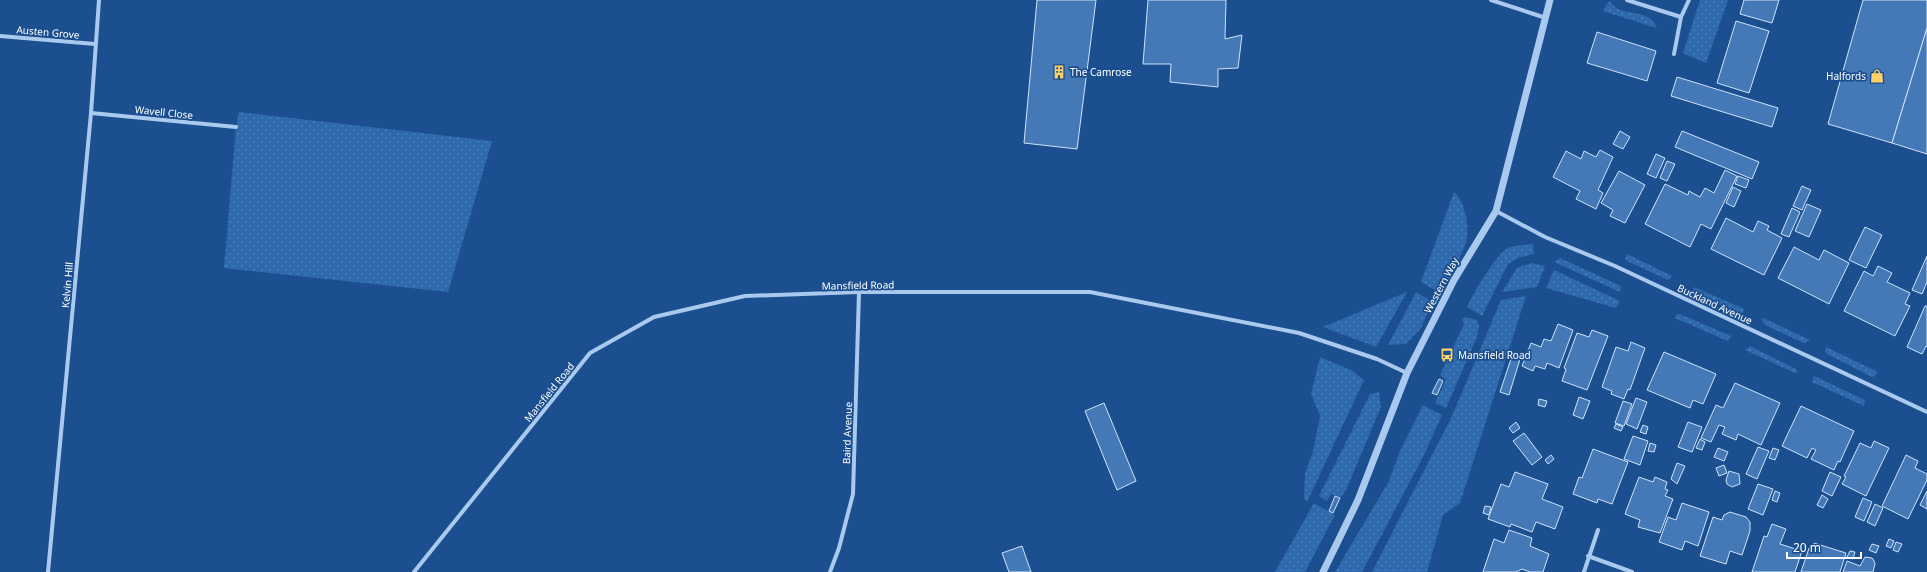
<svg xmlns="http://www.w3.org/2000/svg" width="1927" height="572" viewBox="0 0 1927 572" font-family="'Noto Sans',sans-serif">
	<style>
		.grass { fill: url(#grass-dots) }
		.building { fill: #4478b7; stroke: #cfe3fa }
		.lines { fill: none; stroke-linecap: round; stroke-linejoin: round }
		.minor { stroke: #a9c9ee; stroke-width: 4 }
		.tertiary { stroke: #a9c9ee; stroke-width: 7 }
		.labels { text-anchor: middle; stroke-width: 3.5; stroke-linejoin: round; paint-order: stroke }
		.street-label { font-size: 10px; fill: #fff; stroke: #1b4f8f }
		.poi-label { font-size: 10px; fill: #fff; stroke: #1b4f8f; text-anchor: start }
	</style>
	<defs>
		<pattern id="grass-dots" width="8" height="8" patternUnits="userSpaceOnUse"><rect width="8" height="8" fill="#2e69ad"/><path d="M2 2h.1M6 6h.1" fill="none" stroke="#4d80b9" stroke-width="1.8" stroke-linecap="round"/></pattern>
	</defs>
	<rect width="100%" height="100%" fill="#1b4f8f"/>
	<g class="grass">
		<path d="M1700,0H1728L1706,63L1683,53Z"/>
		<path d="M1609,1C1612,3 1615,8 1618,9C1632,15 1651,11 1657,28L1603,11Z"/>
		<path d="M239,112L492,141L448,292L224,268L236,127Z"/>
		<path d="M1454,192C1465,201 1470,228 1466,242C1460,260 1450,277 1442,294L1421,282Z"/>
		<path d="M1533,244L1534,254L1518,258L1508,264L1482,316L1467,307C1473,294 1496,254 1508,248C1516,245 1525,245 1533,244Z"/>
		<path d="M1627,254L1672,276L1668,280L1625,260Z"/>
		<path d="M1560,258L1621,286L1620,292L1554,262Z"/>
		<path d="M1531,263L1545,266L1537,287L1502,292L1517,268Z"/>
		<path d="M1554,270L1620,301L1616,308L1546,288Z"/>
		<path d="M1694,287L1744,309L1742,314L1692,292Z"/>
		<path d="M1407,292L1376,347L1323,327Z"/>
		<path d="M1416,292L1432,302L1421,328L1406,344L1388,345Z"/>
		<path d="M1526,296L1460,503L1443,515L1427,572H1372L1452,416L1501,300Z"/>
		<path d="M1680,314L1731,336L1728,341L1675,318L1676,315Z"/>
		<path d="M1465,317L1477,320L1479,326L1477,337L1446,408L1435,403L1446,380L1440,375L1464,324L1462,319Z"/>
		<path d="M1763,318L1810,340L1804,343L1765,325L1761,319Z"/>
		<path d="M1750,346L1796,369L1798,372L1795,373L1745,350Z"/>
		<path d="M1826,347L1878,372L1875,376L1872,377L1827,354L1825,351Z"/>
		<path d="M1320,357L1351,370L1364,380L1307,502L1304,497L1305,473L1313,452L1320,416L1311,394Z"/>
		<path d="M1814,376L1865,400L1864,406L1812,382Z"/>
		<path d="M1379,392L1381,407L1346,490L1341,497L1331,494L1327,501L1319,496L1370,394Z"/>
		<path d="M1423,405L1442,415L1424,455L1362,572H1335L1389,481L1400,451Z"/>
		<path d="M1314,503L1335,515L1305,572H1275Z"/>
	</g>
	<g class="building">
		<path d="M1037,0H1096L1077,149L1024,143Z"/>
		<path d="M1148,0H1226L1225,39L1242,35L1238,68L1218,69V87L1170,82L1171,64H1143Z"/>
		<path d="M1744,0H1779L1772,23L1740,14Z"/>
		<path d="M1863,0H1927V28L1892,143L1828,124Z"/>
		<path d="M1736,21L1769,31L1749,93L1717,83Z"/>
		<path d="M1927,28V154L1892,143Z"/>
		<path d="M1597,32L1656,51L1647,81L1587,63Z"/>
		<path d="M1677,77L1778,108L1772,127L1671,96Z"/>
		<path d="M1620,131L1630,137L1623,149L1613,144Z"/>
		<path d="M1682,131L1759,162L1752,179L1675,147Z"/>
		<path d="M1600,150L1613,157L1598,190L1603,193L1596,209L1576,199L1580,191L1553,177L1566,151L1581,159L1584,151L1596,157Z"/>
		<path d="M1656,154L1665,158L1656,178L1647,174Z"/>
		<path d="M1667,161L1675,164L1667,181L1660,178Z"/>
		<path d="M1725,170L1737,176L1711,229L1701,224L1690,247L1645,224L1665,184L1688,195L1689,191L1700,197L1705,188L1714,193Z"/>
		<path d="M1619,171L1645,185L1625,223L1610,216L1613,210L1601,203Z"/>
		<path d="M1738,176L1749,180L1746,188L1735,184Z"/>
		<path d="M1802,186L1811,190L1802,210L1793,206Z"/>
		<path d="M1733,187L1741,191L1734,207L1726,203Z"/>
		<path d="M1807,204L1821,210L1809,237L1795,231Z"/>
		<path d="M1792,208L1800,212L1789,237L1781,234Z"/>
		<path d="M1726,218L1753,232L1758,221L1769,226L1767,230L1782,238L1764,275L1711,249Z"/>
		<path d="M1865,227L1882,235L1866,268L1849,260Z"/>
		<path d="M1794,247L1819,260L1824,250L1849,263L1829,304L1778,278Z"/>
		<path d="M1927,256V282L1922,294L1912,290Z"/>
		<path d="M1878,266L1892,273L1887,282L1910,293L1905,304L1910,306L1895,336L1844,311L1864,271L1873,276Z"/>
		<path d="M1925,306H1927V347L1926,346L1922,354L1907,347Z"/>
		<path d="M1558,324L1573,330L1559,368L1547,363L1545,369L1535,366L1533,371L1522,366L1531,343L1541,347L1544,339L1551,341Z"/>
		<path d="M1592,330L1608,336L1587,390L1562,381L1566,369L1564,368L1577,333L1589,337Z"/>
		<path d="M1631,342L1645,348L1630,390L1628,389L1624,399L1611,394L1612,391L1602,387L1616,347L1628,351Z"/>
		<path d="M1664,352L1716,374L1703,404L1693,400L1690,408L1647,390Z"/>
		<path d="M1513,353L1521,356L1509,395L1500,392Z"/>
		<path d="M1439,379L1443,381L1437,395L1432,393Z"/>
		<path d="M1735,383L1780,403L1761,445L1738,434L1736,440L1722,434L1725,427L1719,425L1711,442L1701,438L1716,405L1723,408Z"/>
		<path d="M1579,397L1590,401L1583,419L1573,415Z"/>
		<path d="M1636,398L1647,402L1637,429L1626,424Z"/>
		<path d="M1539,399L1547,401L1545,407L1538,405Z"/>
		<path d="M1623,401L1632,404L1624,426L1615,423Z"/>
		<path d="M1104,403L1136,481L1117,490L1085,411Z"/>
		<path d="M1801,406L1854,431L1840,462L1838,461L1834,470L1811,459L1816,450L1812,448L1807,458L1782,446Z"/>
		<path d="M1516,422L1520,428L1513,433L1509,428Z"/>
		<path d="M1688,422L1702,427L1692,452L1678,447Z"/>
		<path d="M1616,424L1623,427L1621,431L1614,428Z"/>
		<path d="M1643,425L1648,427L1646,434L1640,432Z"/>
		<path d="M1524,433L1542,457L1532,465L1513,441Z"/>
		<path d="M1633,436L1648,441L1640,465L1624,459Z"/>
		<path d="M1700,439L1705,442L1702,450L1696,448Z"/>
		<path d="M1874,441L1889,448L1866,496L1842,484L1846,477L1844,476L1860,443L1871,448Z"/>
		<path d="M1650,443L1656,445L1654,452L1648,451Z"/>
		<path d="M1758,447L1769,451L1757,479L1746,474Z"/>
		<path d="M1718,448L1728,452L1724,461L1714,457Z"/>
		<path d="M1773,448L1779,450L1775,460L1769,458Z"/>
		<path d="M1593,449L1628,462L1612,504L1598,499L1597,503L1573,494L1579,477L1582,478Z"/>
		<path d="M1551,455L1554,459L1548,464L1545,460Z"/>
		<path d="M1906,455L1918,461L1915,468L1927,474V480L1908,519L1882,506Z"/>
		<path d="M1677,463L1685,466L1677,484L1671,479Z"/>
		<path d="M1724,465L1727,473L1719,476L1716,468Z"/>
		<path d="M1729,471L1739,474L1740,484L1732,487L1727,484L1726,480Z"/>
		<path d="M1515,472L1548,484L1542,499L1563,507L1555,529L1536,522L1532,532L1511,524L1510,527L1488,519L1501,484L1509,487Z"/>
		<path d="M1830,472L1841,477L1832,496L1822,491Z"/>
		<path d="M1639,477L1653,482L1655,477L1667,482L1665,489L1668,490L1665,496L1673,499L1660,533L1638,527L1640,520L1625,514Z"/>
		<path d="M1758,484L1773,489L1763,515L1748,509Z"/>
		<path d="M1775,491L1780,493L1777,502L1772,500Z"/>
		<path d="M1927,491V509L1920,505Z"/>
		<path d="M1822,495L1828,499L1823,508L1817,505Z"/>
		<path d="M1335,496L1340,498L1333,513L1329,511Z"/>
		<path d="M1863,498L1872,502L1864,521L1855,517Z"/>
		<path d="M1682,503L1709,512L1698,546L1685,541L1682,550L1659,542L1668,517L1676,520Z"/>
		<path d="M1875,504L1883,508L1875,526L1867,522Z"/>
		<path d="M1485,506L1491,507L1489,515L1483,513Z"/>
		<path d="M1730,512L1746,517L1750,522V531L1742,555L1730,551L1726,564L1700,556L1713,517L1722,520L1724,515Z"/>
		<path d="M1772,524L1786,529L1780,544L1802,551L1795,572H1752L1764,536L1767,537Z"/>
		<path d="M1509,530L1532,538L1530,546L1549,554L1543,572H1530L1522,569L1516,572H1483L1494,539L1504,543Z"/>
		<path d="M1889,539L1894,541L1891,548L1886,546Z"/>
		<path d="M1896,542L1902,544L1898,552L1893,550Z"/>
		<path d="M1814,543L1846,553L1840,572H1801L1809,548L1812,549Z"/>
		<path d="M1872,544L1879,546L1876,553L1869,550Z"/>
		<path d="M1022,546L1031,572H1009L1002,553Z"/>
		<path d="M1850,551L1855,552L1853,559L1847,557Z"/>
		<path d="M1865,557L1872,558L1874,561L1875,564L1873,572H1843L1847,561L1860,566Z"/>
	</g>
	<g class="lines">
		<g class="minor">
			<path d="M1491,0L1546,18"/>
			<path d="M1627,0L1681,17"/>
			<path d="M0,36L95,44"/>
			<path d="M1674,54L1681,17L1689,0"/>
			<path d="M91,113L236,127"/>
			<path d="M1496,211L1545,237L1615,266L1927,412"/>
			<path d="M1588,556L1632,572"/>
			<path d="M48,572L91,113L99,0"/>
			<path d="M414,572L590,353L654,317L745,296L859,292H1090L1299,333L1377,359L1407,373"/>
			<path d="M830,572L839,548L853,494L859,292"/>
			<path d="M1584,572L1598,530"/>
		</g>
		<path class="tertiary" d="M1323,572L1358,500L1407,373L1454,280L1496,211L1550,0"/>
	</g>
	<defs>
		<g id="building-bare" transform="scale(1.08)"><path d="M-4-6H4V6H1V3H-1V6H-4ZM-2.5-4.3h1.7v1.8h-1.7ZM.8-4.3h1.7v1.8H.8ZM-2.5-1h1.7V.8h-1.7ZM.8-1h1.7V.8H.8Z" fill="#ffd166" stroke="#1b4f8f" stroke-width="2.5" paint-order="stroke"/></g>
		<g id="shop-bare" transform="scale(1.08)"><path d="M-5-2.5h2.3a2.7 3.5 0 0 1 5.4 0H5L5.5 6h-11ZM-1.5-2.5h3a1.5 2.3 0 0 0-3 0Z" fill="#ffd166" stroke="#1b4f8f" stroke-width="2.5" paint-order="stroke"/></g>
		<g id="bus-bare" transform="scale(1.08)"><path d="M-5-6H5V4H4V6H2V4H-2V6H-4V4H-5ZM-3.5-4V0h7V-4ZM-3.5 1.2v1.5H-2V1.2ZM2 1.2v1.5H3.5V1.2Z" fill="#ffd166" stroke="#1b4f8f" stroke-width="2.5" paint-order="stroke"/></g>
	</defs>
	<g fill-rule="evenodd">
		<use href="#building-bare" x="1059" y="72"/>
		<use href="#shop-bare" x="1877" y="76"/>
		<use href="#bus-bare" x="1447" y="355"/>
	</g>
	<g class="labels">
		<g class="street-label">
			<text transform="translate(48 32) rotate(5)" y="4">Austen Grove</text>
			<text transform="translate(164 112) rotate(6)" y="4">Wavell Close</text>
			<text transform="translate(67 285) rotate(-85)" y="4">Kelvin Hill</text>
			<text transform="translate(858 285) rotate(-1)" y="4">Mansfield Road</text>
			<text transform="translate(1441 285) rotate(-62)" y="4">Western Way</text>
			<text transform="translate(1715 304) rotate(25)" y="4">Buckland Avenue</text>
			<text transform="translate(549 392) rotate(-51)" y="4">Mansfield Road</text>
			<text transform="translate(847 433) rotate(-88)" y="4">Baird Avenue</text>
		</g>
		<g class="poi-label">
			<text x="1070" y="76">The Camrose</text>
			<text x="1866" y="80" text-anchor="end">Halfords</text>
			<text x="1458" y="359">Mansfield Road</text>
		</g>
	</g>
	<path d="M1787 552v6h74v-6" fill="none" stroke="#ffffff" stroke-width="2"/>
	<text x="1793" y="552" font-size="12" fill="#ffffff" stroke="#1b4f8f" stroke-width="3" paint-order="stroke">20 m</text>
</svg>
